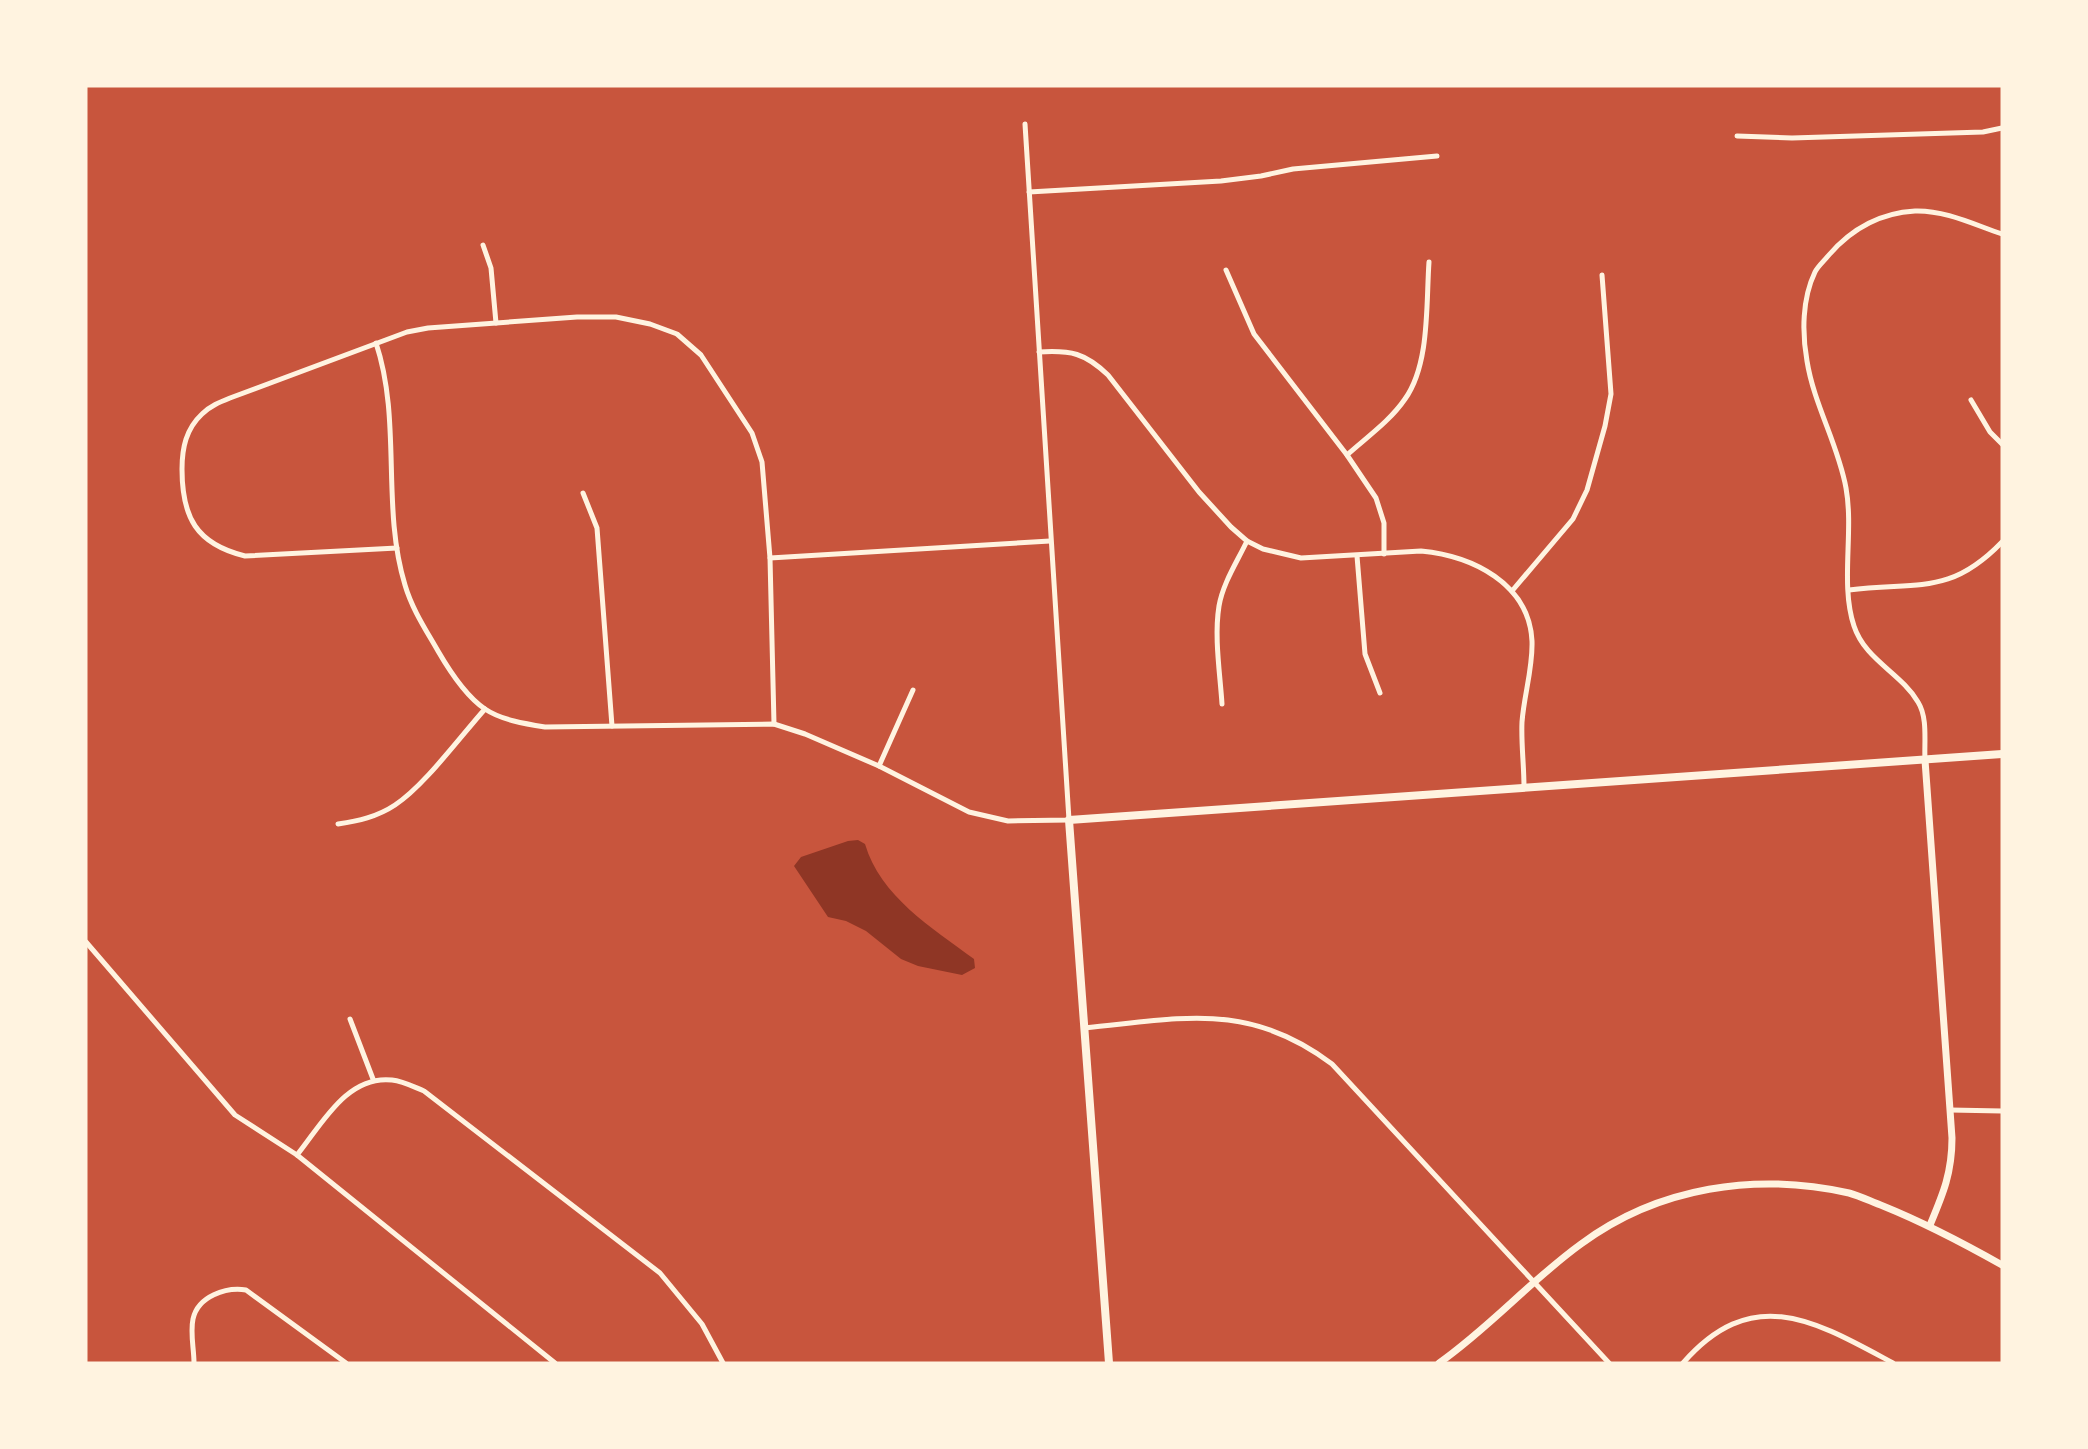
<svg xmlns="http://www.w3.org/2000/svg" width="2088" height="1449" viewBox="0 0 2088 1449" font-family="'Varela Round',sans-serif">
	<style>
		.water { fill: #8f3625 }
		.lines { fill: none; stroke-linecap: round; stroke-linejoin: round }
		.minor { stroke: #fff3e0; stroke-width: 5 }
		.tertiary { stroke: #fff3e0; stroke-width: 7 }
		.secondary { stroke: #fff3e0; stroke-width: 8 }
	</style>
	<rect width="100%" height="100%" fill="#c8553d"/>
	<path class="water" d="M858,840L865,844C880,896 932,928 974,959L975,968L962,975L918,966L901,959L866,931L846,921L828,917L794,866L801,857L848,841Z"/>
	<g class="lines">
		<g class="minor">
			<path d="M1737,136L1792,138L1983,132L2002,128"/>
			<path d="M1029,192L1221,181L1261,176L1293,169L1437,156"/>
			<path d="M483,245L491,268L496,323"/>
			<path d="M1226,270L1254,334L1347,455L1376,498L1384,523V554"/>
			<path d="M376,343C402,421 381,507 405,585C412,609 426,630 438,651C449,670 467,697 485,709C501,720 526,724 545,727L774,724L805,734L879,766L969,812L1008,821L1069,820L1025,124"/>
			<path d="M1039,352C1071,350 1085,353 1108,375L1199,492L1231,527L1247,541L1263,549L1301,558L1421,551C1472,556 1529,583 1532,641C1533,668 1524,695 1522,722C1521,743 1524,765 1524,787"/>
			<path d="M1971,400L1990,432L2002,444"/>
			<path d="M1347,455C1367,437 1390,421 1405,399C1430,364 1426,304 1429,262"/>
			<path d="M583,493L597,528L612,726"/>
			<path d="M397,548L245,556C196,544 182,517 182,469C182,448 186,429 202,414C210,406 220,402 230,398L407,332L428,328L577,317H616L650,324L677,334L701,355L752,433L762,462L770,558L774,724"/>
			<path d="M1357,556L1365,654L1380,693"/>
			<path d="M770,558L1050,541"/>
			<path d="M1849,590C1916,581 1949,597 2002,542"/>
			<path d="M1512,591L1573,519L1587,490L1605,426L1611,394L1602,275"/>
			<path d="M1222,704C1220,673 1214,637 1219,606C1223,583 1237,562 1247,541"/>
			<path d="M1925,760C1924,742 1928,718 1918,702C1901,673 1865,660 1854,626C1840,584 1854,532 1846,488C1838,444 1814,405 1807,361C1802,333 1802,299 1815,272C1818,266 1824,261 1828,256C1851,229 1879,213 1915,211C1945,210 1975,225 2002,234"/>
			<path d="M879,766L913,690"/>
			<path d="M338,824C358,821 377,817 395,805C424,786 460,737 485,709"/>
			<path d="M86,942L235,1115L297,1155L555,1363"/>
			<path d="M350,1019L373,1079"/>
			<path d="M1084,1028C1180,1019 1247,1000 1332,1064L1609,1363"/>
			<path d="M1950,1110L2002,1111"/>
			<path d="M297,1155C322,1124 347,1075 392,1080C403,1081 414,1087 424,1091L660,1273L702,1324L723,1363"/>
			<path d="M194,1363C194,1349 190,1333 193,1319C198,1296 226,1287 246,1290L346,1363"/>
			<path d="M1683,1363C1753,1283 1815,1321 1893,1363"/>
		</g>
		<g class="tertiary">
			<path d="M1925,760L1952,1138C1952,1173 1943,1194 1930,1225"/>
			<path d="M1439,1363C1489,1328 1531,1280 1581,1244C1658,1187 1756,1172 1849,1193C1860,1196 1872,1202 1883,1206C1925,1223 1963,1243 2002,1265"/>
		</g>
		<path class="secondary" d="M1109,1363L1069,820L2002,754"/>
	</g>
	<rect width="2088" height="1449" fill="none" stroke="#fff3e0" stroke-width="175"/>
</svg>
